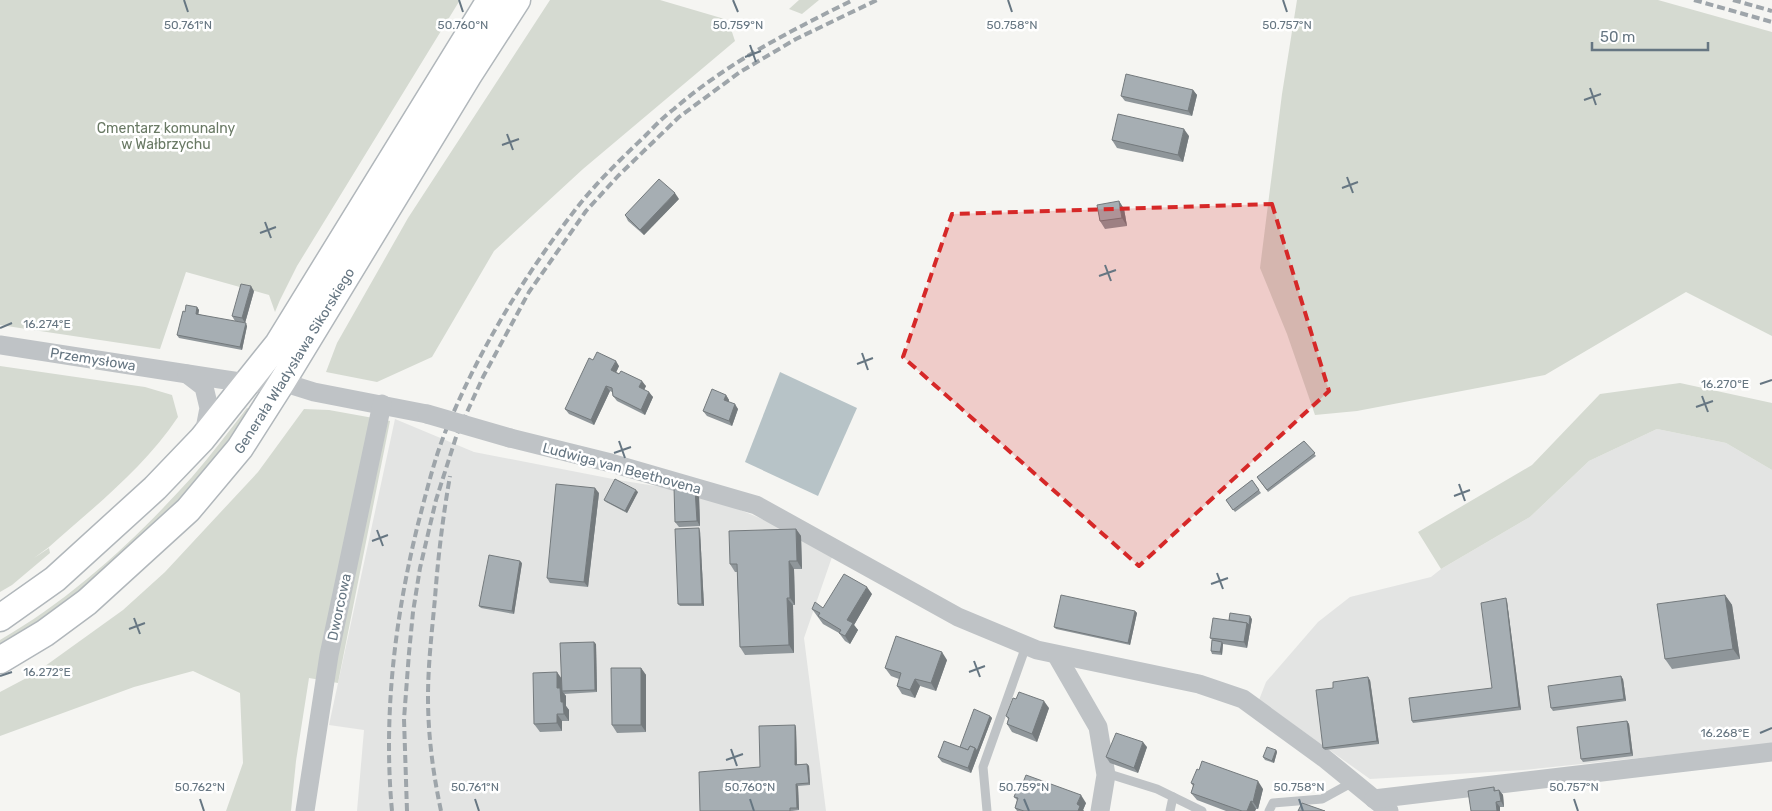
<svg xmlns="http://www.w3.org/2000/svg" width="1772" height="811" viewBox="0 0 1772 811" font-family="Rubik,sans-serif">
	<style>
		.built { fill: #e3e4e3 }
		.green { fill: #d5dad1 }
		.water { fill: #b7c3c7 }
		.lines { fill: none; stroke-linecap: round; stroke-linejoin: round }
		.secondary-casing { stroke: #b1b7bb; stroke-width: 29 }
		.service { stroke: #bfc3c6; stroke-width: 9 }
		.minor { stroke: #bfc3c6; stroke-width: 19 }
		.secondary { stroke: #fff; stroke-width: 26 }
		.rail { stroke: #9ea5aa; stroke-width: 4; stroke-dasharray: 8 4; stroke-linecap: butt }
		.minor-bridge { stroke: #bfc3c6; stroke-width: 19 }
		.wall { fill: #8f969a }
		.shaded-wall { fill: #747a7d }
		.building { fill: #a6aeb3; stroke: #747a7d }
		.marked { fill: #d62828; fill-opacity: 0.2; stroke: #d62828; stroke-width: 4; stroke-dasharray: 10 6; stroke-linejoin: round }
		.ticks { fill: none; stroke: #667682; stroke-width: 2 }
		.labels { text-anchor: middle; stroke-width: 5; stroke-linejoin: round; paint-order: stroke }
		.park-label { font-size: 14px; fill: #697964; stroke: #fff }
		.street-label { font-size: 14px; fill: #667682; stroke: #fff }
		.ticks-label { font-size: 12px; text-anchor: middle; fill: #667682; stroke: #fff; stroke-width: 5; stroke-linejoin: round; paint-order: stroke }
	</style>
	<rect width="100%" height="100%" fill="#f5f5f2"/>
	<g class="built">
		<path d="M395,419L474,452L618,480L699,493L801,535L832,557L804,638L826,811H357L364,730L329,725Z"/>
		<path d="M1657,429L1726,443L1772,470V744L1524,770L1370,779L1259,700L1266,682L1318,622L1350,597L1431,577L1441,569L1530,517L1589,461Z"/>
	</g>
	<g class="green">
		<path d="M0,0H460L297,266L280,300L275,312L269,295L186,272L160,349L0,325Z"/>
		<path d="M550,0H660L728,20L735,41L583,169L494,251L432,357L377,382L326,372L337,343L408,218Z"/>
		<path d="M799,0H819L802,14L789,9Z"/>
		<path d="M1297,0H1658L1772,32V336L1686,292L1545,375L1357,411L1315,415L1287,334L1260,268L1282,94Z"/>
		<path d="M0,366L145,387L172,395L178,417C144,468 94,507 49,547L34,558L49,548L50,553L12,585L0,592Z"/>
		<path d="M1680,383L1772,403V470L1726,443L1657,429L1589,461L1530,517L1441,569L1418,532L1532,465L1600,394Z"/>
		<path d="M247,408L250,409L252,413L198,481L168,512L105,572L45,618L0,647V640C73,598 136,539 192,477C211,455 229,431 247,408Z"/>
		<path d="M304,409L329,410L390,421L338,683L309,678L296,761L291,811H226L243,763L240,693L193,671L134,687L0,736V692L34,674L123,610L165,572L258,472Z"/>
	</g>
	<path class="water" d="M780,372L857,408L818,496L745,462Z"/>
	<g class="lines">
		<g class="secondary-casing">
			<g id="secondary">
				<path d="M0,618L55,579L155,488L202,439L278,344L490,0"/>
				<path id="s1" d="M0,660L45,633L87,602L188,510L240,448L282,382L468,76L517,0"/>
			</g>
		</g>
		<g class="service">
			<path d="M1106,773L1157,789L1202,811"/>
			<path d="M987,811L983,767L1026,646"/>
			<path d="M1170,811L1173,797"/>
			<path d="M1269,811L1273,803L1322,799L1353,782"/>
		</g>
		<g class="minor">
			<path d="M0,345L220,379L247,383L282,382L314,392L427,414"/>
			<path d="M187,374L204,387L209,408L204,434"/>
			<path d="M510,438L611,463L756,505L958,617L1037,650L1199,684L1243,699L1324,758L1389,811"/>
			<path d="M1057,656L1098,727L1106,775L1100,811"/>
			<path d="M1374,799L1772,752"/>
			<path d="M305,811L329,655L382,404"/>
		</g>
		<use href="#secondary" class="secondary"/>
		<g class="rail">
			<path d="M1694,0L1772,22"/>
			<path d="M1733,0L1772,11"/>
			<path d="M392,811C383,715 395,617 418,524C427,490 435,455 449,423C481,346 528,270 579,205C599,180 622,158 645,136C654,127 663,117 674,109C727,63 790,31 853,0"/>
			<path d="M407,811L404,719L409,653L413,612L420,568L436,500L457,434L483,377L529,292L586,211L618,176L679,117L740,72L796,39L877,0"/>
			<path d="M441,811C433,773 428,736 428,697C428,664 432,631 435,598C438,557 443,516 450,476"/>
		</g>
		<path class="minor-bridge" d="M427,414L510,438"/>
	</g>
	<g class="wall">
		<path d="M1193,90L1197,95L1192,116L1125,101L1121,96Z"/>
		<path d="M1189,136L1183,162L1117,148L1112,140Z"/>
		<path d="M679,199L644,235L628,221L625,215Z"/>
		<path d="M1119,201L1124,209L1127,226L1105,229L1100,221Z"/>
		<path d="M254,291L245,323L235,321L232,316Z"/>
		<path d="M197,307L199,310L198,314L247,326L242,350L179,338L177,335L185,312Z"/>
		<path d="M593,360L619,366L616,372L646,386L644,390L653,397L645,415L617,401L613,396L612,392L610,391L594,425L569,414L565,409Z"/>
		<path d="M726,395L729,400V402L738,409L732,426L707,416L703,411Z"/>
		<path d="M1304,441L1316,456L1268,492L1257,477Z"/>
		<path d="M1252,480L1261,493L1235,512L1226,500Z"/>
		<path d="M695,489L699,495L700,526L679,527L675,522Z"/>
		<path d="M638,492L627,513L606,502L604,500Z"/>
		<path d="M599,493L588,587L550,583L547,578Z"/>
		<path d="M796,529L801,536L802,569H794L795,605H793L794,653L745,655L740,647L737,572H735L730,564Z"/>
		<path d="M700,531L704,606H680L678,604Z"/>
		<path d="M522,563L514,614L481,608L479,606Z"/>
		<path d="M872,594L854,625L858,630L850,644L845,641L839,633L823,624L812,609L823,608Z"/>
		<path d="M1725,595L1732,605L1740,659L1672,669L1665,659Z"/>
		<path d="M1507,601L1521,710L1413,723L1412,721L1492,688Z"/>
		<path d="M1135,611L1137,613L1130,645L1056,629L1054,627Z"/>
		<path d="M1252,619L1247,648L1223,644L1222,655L1212,654L1211,651L1212,640L1210,638Z"/>
		<path d="M596,644L597,692L564,694L566,696V706L569,710V721H562V731L540,732L534,724L561,678Z"/>
		<path d="M947,660L936,691L920,686L915,698L902,694L897,686L899,679L891,676L885,668Z"/>
		<path d="M641,668L646,675V732L617,733L612,725Z"/>
		<path d="M1623,679L1626,701L1553,711L1551,708Z"/>
		<path d="M1370,680L1379,744L1325,750L1323,748L1333,688Z"/>
		<path d="M1049,708L1037,742L1012,732L1007,724L1008,719L1006,716Z"/>
		<path d="M990,716L992,718L971,773L942,762L938,757L960,747Z"/>
		<path d="M1627,721L1629,724L1633,756L1583,762L1581,759Z"/>
		<path d="M795,725L796,728L797,764H807L809,766L810,785L798,786L799,810L792,811H700L760,767Z"/>
		<path d="M1147,747L1138,773L1110,763L1106,757Z"/>
		<path d="M1276,750L1277,752L1274,763L1265,760L1263,757Z"/>
		<path d="M1191,783L1263,789L1258,809H1256L1255,811H1226L1197,800L1191,793L1193,786Z"/>
		<path d="M1494,787L1496,791L1499,790L1503,795L1504,807H1500V811H1471Z"/>
		<path d="M1014,797L1086,803L1083,810L1084,811H1017L1015,808L1017,800Z"/>
	</g>
	<g class="shaded-wall">
		<path d="M1193,90L1197,95L1192,116L1188,111Z"/>
		<path d="M1184,129L1189,136L1183,162L1178,155Z"/>
		<path d="M675,193L679,199L644,235L640,230Z"/>
		<path d="M1119,201L1124,209L1127,226L1122,218Z"/>
		<path d="M251,286L254,291L245,323L242,318Z"/>
		<path d="M197,307L199,310L198,317L196,314Z"/>
		<path d="M246,323L247,326L242,350L240,347Z"/>
		<path d="M616,361L619,366L615,375L611,370Z"/>
		<path d="M642,381L646,386L643,392L639,387Z"/>
		<path d="M606,386L610,391L594,425L591,420Z"/>
		<path d="M649,392L653,397L645,415L641,410Z"/>
		<path d="M726,395L729,400L728,405L724,400Z"/>
		<path d="M735,404L738,409L732,426L729,421Z"/>
		<path d="M595,488L599,493L588,587L584,582Z"/>
		<path d="M695,489L699,495L700,526L697,521Z"/>
		<path d="M636,490L638,492L627,513L625,511Z"/>
		<path d="M699,528L700,531L704,606L702,604Z"/>
		<path d="M796,529L801,536L802,569L797,561Z"/>
		<path d="M520,561L522,563L514,614L512,611Z"/>
		<path d="M789,561L794,569L795,605L790,598Z"/>
		<path d="M867,587L872,594L854,625L858,630L850,644L845,636L847,620Z"/>
		<path d="M1725,595L1732,605L1740,659L1733,649Z"/>
		<path d="M787,598L793,605L794,653L789,645Z"/>
		<path d="M1506,598L1507,601L1521,710L1519,707Z"/>
		<path d="M1135,611L1137,613L1130,645L1128,643Z"/>
		<path d="M1250,616L1252,619L1247,648L1244,642L1247,623Z"/>
		<path d="M594,642L596,644L597,692L595,690Z"/>
		<path d="M1222,642L1223,644L1222,655L1220,652Z"/>
		<path d="M942,652L947,660L936,691L931,683Z"/>
		<path d="M641,668L646,675V732L641,725Z"/>
		<path d="M557,672L562,679V691L566,696V706L569,710V721L564,714L561,702L557,688Z"/>
		<path d="M1621,676L1623,679L1626,701L1624,699Z"/>
		<path d="M1368,677L1370,680L1379,744L1377,741Z"/>
		<path d="M915,679L920,686L915,698L910,690Z"/>
		<path d="M1044,701L1049,708L1037,742L1032,734Z"/>
		<path d="M557,714L562,721V731L557,723Z"/>
		<path d="M990,716L992,718L971,773L968,768L975,748Z"/>
		<path d="M1627,721L1629,724L1633,756L1631,753Z"/>
		<path d="M795,725L796,728L797,767L795,765Z"/>
		<path d="M1143,742L1147,747L1138,773L1134,768Z"/>
		<path d="M1276,750L1277,752L1274,763L1272,761Z"/>
		<path d="M807,764L809,766L810,785L809,783Z"/>
		<path d="M1258,781L1263,789L1258,809L1253,802Z"/>
		<path d="M796,784L798,786L799,810L797,808Z"/>
		<path d="M1499,790L1503,795L1504,807L1501,801Z"/>
		<path d="M1081,795L1086,803L1083,810L1084,811H1078L1077,804Z"/>
		<path d="M1251,801L1256,809L1255,811H1247Z"/>
		<path d="M1496,802L1500,807V811H1497Z"/>
	</g>
	<g class="building">
		<path d="M1126,74L1193,90L1188,111L1121,96Z"/>
		<path d="M1118,114L1184,129L1178,155L1112,140Z"/>
		<path d="M659,179L675,193L640,230L625,215Z"/>
		<path d="M1119,201L1122,218L1100,221L1097,205Z"/>
		<path d="M241,284L251,286L242,318L232,316Z"/>
		<path d="M186,305L197,307L196,314L246,323L240,347L177,335L183,311L185,312Z"/>
		<path d="M597,352L616,361L611,370L619,374L621,371L642,381L639,387L649,392L641,410L613,396L612,388L606,386L591,420L565,409L589,358L593,360Z"/>
		<path d="M712,389L726,395L724,400L735,404L729,421L703,411Z"/>
		<path d="M1304,441L1315,453L1267,490L1257,477Z"/>
		<path d="M615,479L636,490L625,511L604,500Z"/>
		<path d="M1252,480L1259,490L1233,510L1226,500Z"/>
		<path d="M556,484L595,488L584,582L547,578Z"/>
		<path d="M674,487H684L695,489L697,521L675,522Z"/>
		<path d="M699,528L702,604H678L675,529Z"/>
		<path d="M796,529L797,561H789L790,598H787L789,645L740,647L737,564H730L729,531Z"/>
		<path d="M489,555L520,561L512,611L479,606Z"/>
		<path d="M844,574L867,587L847,620L853,623L845,636L839,633L841,630L818,616L820,613L812,609L815,602L823,608Z"/>
		<path d="M1061,595L1135,611L1128,643L1054,627Z"/>
		<path d="M1725,595L1733,649L1665,659L1657,604Z"/>
		<path d="M1506,598L1519,707L1412,721L1409,698L1492,688L1481,603Z"/>
		<path d="M1230,613L1250,616L1249,625L1247,623L1229,620Z"/>
		<path d="M1213,618L1247,623L1244,642L1210,638Z"/>
		<path d="M896,636L942,652L931,683L915,679L910,690L897,686L901,673L885,668Z"/>
		<path d="M1212,640L1222,642L1220,652L1211,651Z"/>
		<path d="M594,642L595,690L562,691L560,643Z"/>
		<path d="M611,668H641V725H612Z"/>
		<path d="M557,672V688H560L561,702H563L564,714H557V723L534,724L533,673Z"/>
		<path d="M1621,676L1624,699L1551,708L1548,686Z"/>
		<path d="M1368,677L1377,741L1323,748L1316,690L1333,688V682Z"/>
		<path d="M1019,692L1044,701L1032,734L1007,724L1009,718L1006,716L1013,698L1016,699Z"/>
		<path d="M974,709L990,716L977,751L975,748L970,746L968,750L960,747Z"/>
		<path d="M1627,721L1631,753L1581,759L1577,727Z"/>
		<path d="M795,725V765L807,764L809,783L796,784L797,808H790V811H700L699,772L760,767L759,726Z"/>
		<path d="M1116,733L1143,742L1134,768L1106,757Z"/>
		<path d="M944,741L968,750L970,746L975,748L968,768L938,757Z"/>
		<path d="M1267,747L1276,750L1272,761L1263,757Z"/>
		<path d="M1202,761L1258,781L1253,802L1251,801L1247,811H1242L1191,793L1194,784L1191,783L1197,769L1199,770Z"/>
		<path d="M1026,775L1081,795L1077,804L1080,806L1078,811H1024L1015,808L1018,798L1014,797L1019,784L1022,785Z"/>
		<path d="M1494,787V791L1499,790L1501,801L1496,802L1497,811H1471L1468,791Z"/>
		<path d="M1302,803L1325,811H1298Z"/>
	</g>
	<path class="marked" d="M1272,204L1329,391L1139,566L903,357L952,214Z"/>
	<path class="ticks" d="M184,0L188,12M459,0L463,12M733,0L738,12M1008,0L1012,12M1283,0L1287,12M750,45L756,62M745,57L761,51M1590,88L1596,105M1584,100L1601,94M507,134L513,150M502,145L519,139M1347,177L1353,193M1342,188L1358,182M265,222L271,238M260,233L276,227M1105,265L1111,281M1099,276L1116,270M0,328L12,323M862,353L868,370M857,364L873,358M1760,384L1772,380M1702,396L1708,412M1696,407L1713,401M619,441L625,458M614,453L631,447M1459,484L1465,501M1454,496L1470,490M377,530L383,546M372,541L388,535M1217,573L1223,589M1211,584L1228,578M134,618L140,634M129,629L145,623M974,661L980,677M969,672L985,666M0,676L12,672M1760,733L1772,728M731,749L737,766M726,760L743,754M200,799L204,811M475,799L479,811M750,799L754,811M1024,799L1029,811M1299,799L1303,811M1574,799L1578,811"/>
	<g class="labels">
		<g class="park-label">
			<text x="166" y="133">Cmentarz komunalny<tspan x="166" dy="16">w Wałbrzychu</tspan></text>
		</g>
		<g class="street-label">
			<text transform="translate(93 359) rotate(9)" y="5">Przemysłowa</text>
			<text dy="5" stroke="none"><textPath href="#s1" startOffset="425">Generała Władysława Sikorskiego</textPath></text>
			<text transform="translate(622 468) rotate(15)" y="5">Ludwiga van Beethovena</text>
			<text transform="translate(339 607) rotate(-78)" y="5">Dworcowa</text>
		</g>
	</g>
	<g class="ticks-label">
		<text x="188" y="29">50.761°N</text>
		<text x="463" y="29">50.760°N</text>
		<text x="738" y="29">50.759°N</text>
		<text x="1012" y="29">50.758°N</text>
		<text x="1287" y="29">50.757°N</text>
		<text x="47" y="328">16.274°E</text>
		<text x="1725" y="388">16.270°E</text>
		<text x="47" y="676">16.272°E</text>
		<text x="1725" y="737">16.268°E</text>
		<text x="200" y="791">50.762°N</text>
		<text x="475" y="791">50.761°N</text>
		<text x="750" y="791">50.760°N</text>
		<text x="1024" y="791">50.759°N</text>
		<text x="1299" y="791">50.758°N</text>
		<text x="1574" y="791">50.757°N</text>
	</g>
	<path d="M1592 42v8h116v-8" fill="none" stroke="#667682" stroke-width="2.5"/>
	<text x="1600" y="42" font-size="15" fill="#667682" stroke="#ffffff" stroke-width="4" paint-order="stroke">50 m</text>
</svg>
